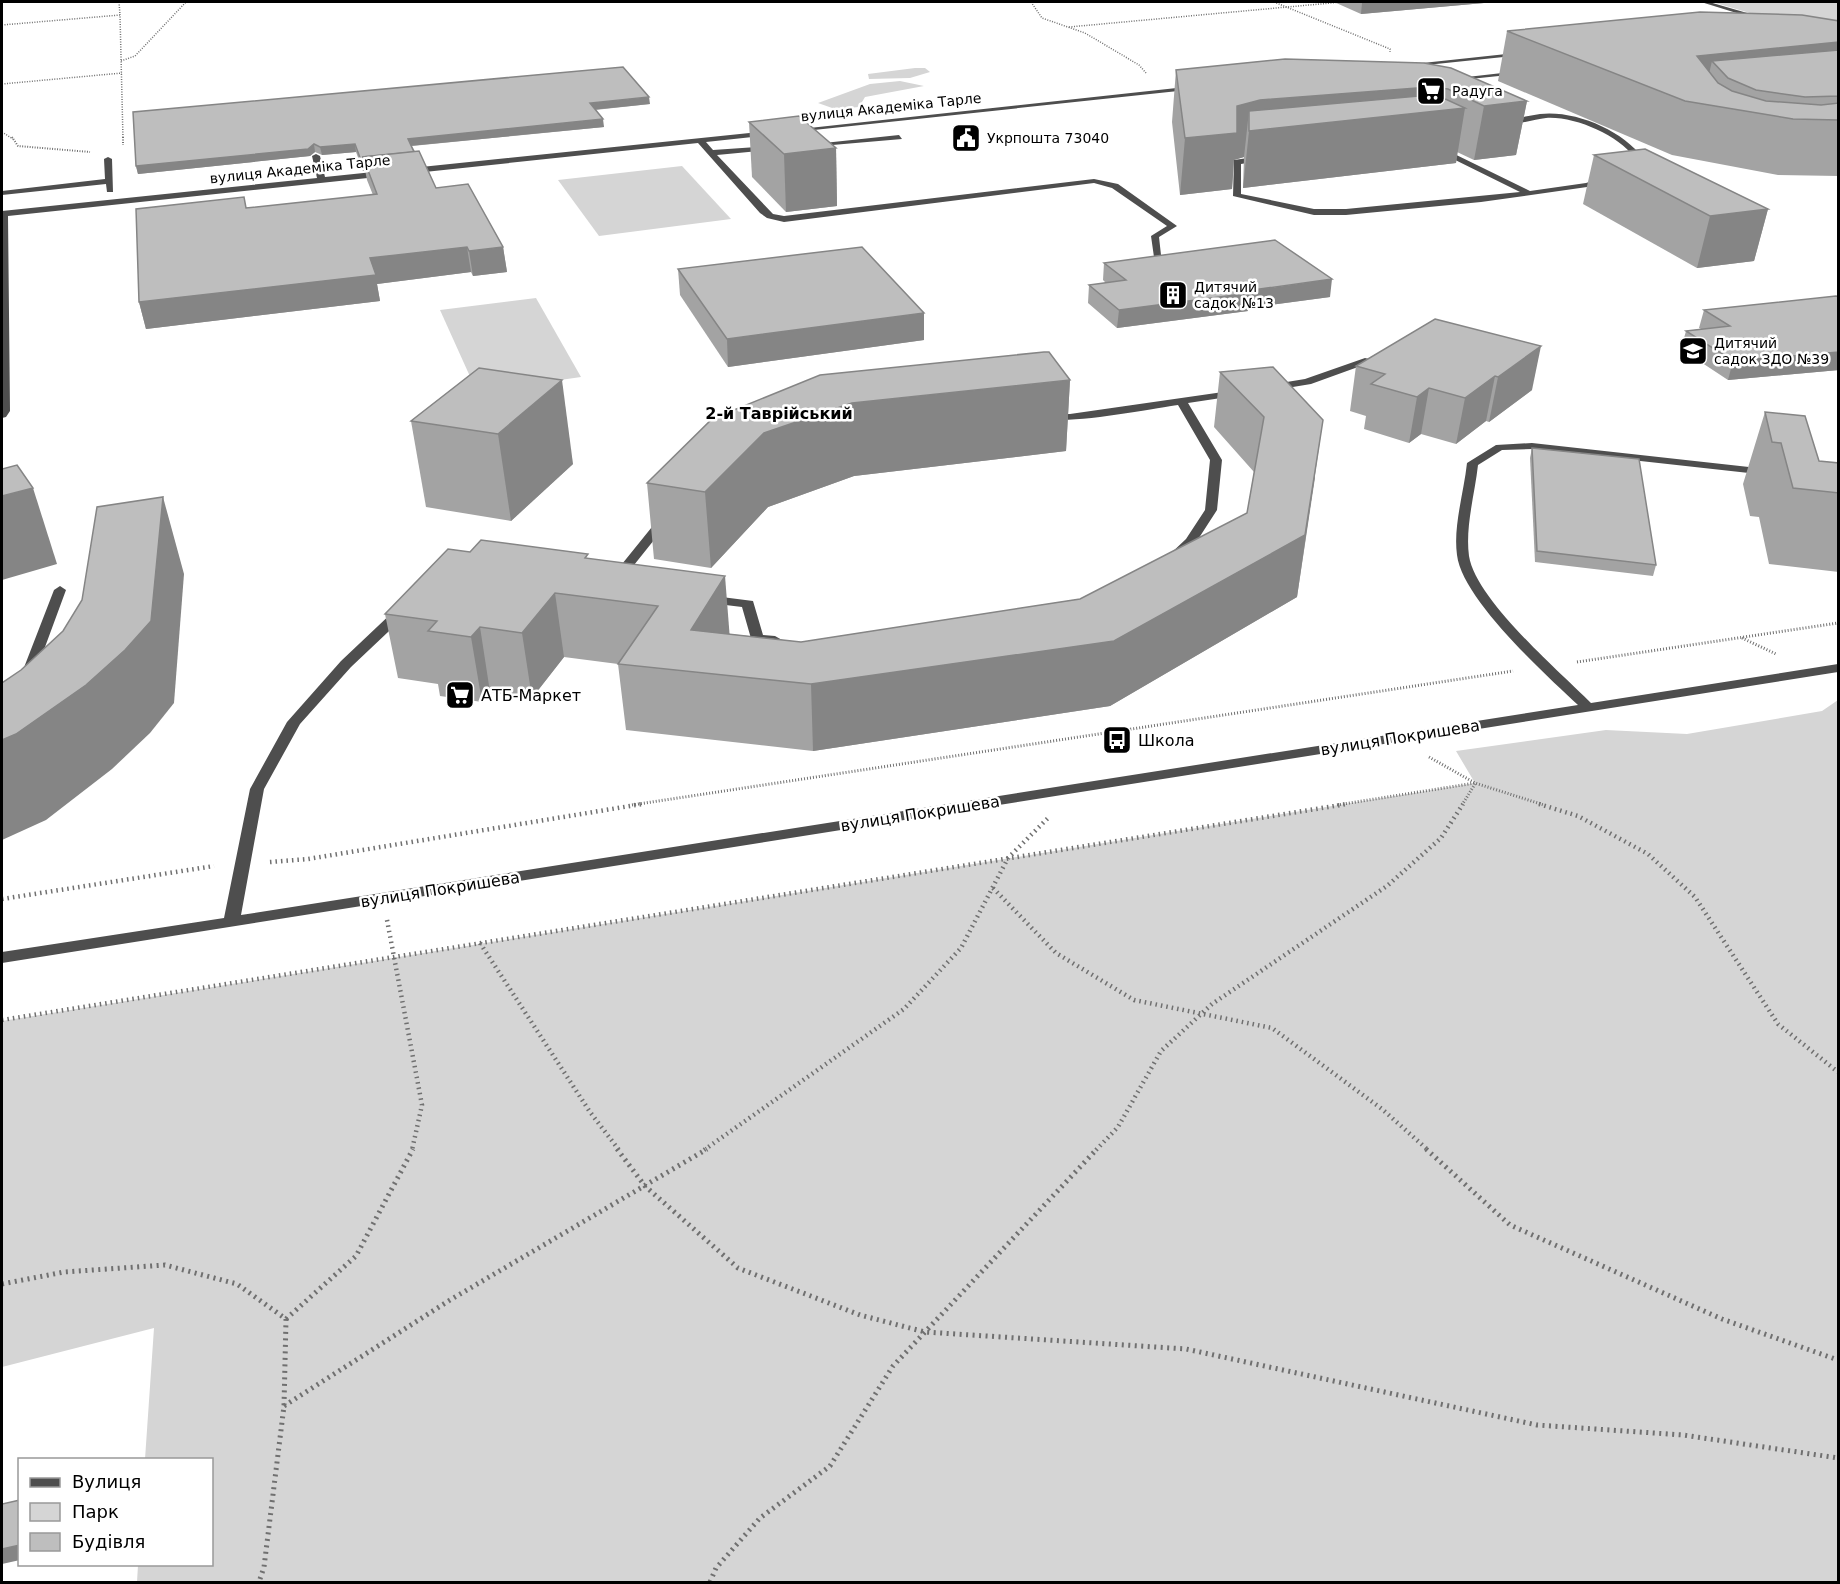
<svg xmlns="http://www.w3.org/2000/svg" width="1840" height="1584" viewBox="0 0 1840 1584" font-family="'DejaVu Sans',sans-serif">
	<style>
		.green { fill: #d5d5d5 }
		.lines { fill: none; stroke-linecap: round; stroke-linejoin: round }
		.path-far4 { stroke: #707070; stroke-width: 1.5; stroke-dasharray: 1 1.5; stroke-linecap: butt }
		.path-far3 { stroke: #707070; stroke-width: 2; stroke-dasharray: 1 1.5; stroke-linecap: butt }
		.path-far2 { stroke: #707070; stroke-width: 3; stroke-dasharray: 1 2; stroke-linecap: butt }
		.path-far1 { stroke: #707070; stroke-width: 4.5; stroke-dasharray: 1.5 4; stroke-linecap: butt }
		.path { stroke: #707070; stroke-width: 5; stroke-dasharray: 2 4.5; stroke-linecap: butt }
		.minor { fill: #4e4e4e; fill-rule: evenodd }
		.wall { fill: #a3a3a3 }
		.shaded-wall { fill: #858585 }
		.building { fill: #bebebe; stroke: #858585; stroke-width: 1.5 }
		.labels { text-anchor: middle; stroke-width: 5; stroke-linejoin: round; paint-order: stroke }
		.far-poi-label { font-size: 14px; fill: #000; stroke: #fff; text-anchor: start }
		.far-street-label { font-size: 14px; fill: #000; stroke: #fff }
		.far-quarter-label { font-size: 16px; font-weight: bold; fill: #000; stroke: #fff }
		.poi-label { font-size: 16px; fill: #000; stroke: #fff; text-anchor: start }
		.street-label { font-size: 16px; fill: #000; stroke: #fff }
	</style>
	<rect width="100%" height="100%" fill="#fff"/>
	<g class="green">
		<path d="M1712,2H1838V53L1802,28Z"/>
		<path d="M915,68H925L930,72L910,78L869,79L868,74Z"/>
		<path d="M900,81L924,86L865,97L859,107L835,109L818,103L870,84Z"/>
		<path d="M682,166L731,219L599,236L558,180Z"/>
		<path d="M536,298L581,377L477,392L440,310Z"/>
		<path d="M1838,700V1582H137L138,1565L212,1564V1460L145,1459L154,1328L2,1367V1021L1475,783L1456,751L1606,730L1687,734L1822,711Z"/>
	</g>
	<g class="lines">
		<g class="path-far4">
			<path d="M119,2L120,15"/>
			<path d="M1031,2L1042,18L1085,33L1139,65L1146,73"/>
			<path d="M1274,2L1390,49V52"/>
			<path d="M2,25L120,15L123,139"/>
			<path d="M1069,27L1342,2"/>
			<path d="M121,61L135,56L186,2"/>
			<path d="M2,84L122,73"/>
			<path d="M2,132L13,139"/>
		</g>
		<g class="path-far3">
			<path d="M12,137L18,146L90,152"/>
			<path d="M123,137V145"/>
		</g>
		<g class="path-far2">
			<path d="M1742,638L1776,654"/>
			<path d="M1577,662L1838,623"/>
			<path d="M1429,757L1475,783L1544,805"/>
			<path d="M632,805L1513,671"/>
			<path d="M1337,805L1475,783"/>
			<path d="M1462,805L1475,784"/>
		</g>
		<g class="path-far1">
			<path d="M1539,804L1578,816L1648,854L1695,897L1778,1024L1838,1072"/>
			<path d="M270,862L308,859L642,804"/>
			<path d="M993,888L1056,953L1134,1000L1272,1028L1382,1109L1428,1150"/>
			<path d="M2,899L214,866"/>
			<path d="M387,920L422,1105L412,1150"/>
			<path d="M480,943L590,1112L619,1150"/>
			<path d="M2,1020L1347,804"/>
			<path d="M704,1150L904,1009L961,948L1008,858L1049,817"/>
			<path d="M1096,1150L1118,1127L1161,1051L1212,1004L1387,886L1441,838L1463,804"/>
		</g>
		<g class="path">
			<path d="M617,1149L645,1186L738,1268L860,1315L925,1332L1186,1349L1537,1425L1683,1435L1838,1458"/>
			<path d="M1426,1149L1510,1225L1722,1319L1838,1360"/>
			<path d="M2,1284L64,1272L165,1265L237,1284L286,1319L284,1406L264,1567L259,1582"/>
			<path d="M286,1319L356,1256L413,1149"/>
			<path d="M284,1406L450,1300L707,1149"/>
			<path d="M710,1582L716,1568L760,1518L830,1466L893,1366L1097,1149"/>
		</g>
		<g class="minor">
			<path d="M1701,2H1709L1761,17L1763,23L1758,24L1756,19Z"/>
			<path d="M1525,52L1523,55L1407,67L1404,65Z"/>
			<path d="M1520,71L1518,74L1470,79L1467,77Z"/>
			<path d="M1195,86L1197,89L795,132L791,130Z"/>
			<path d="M1540,114C1575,110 1622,130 1643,158L1633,165H1627V161L1634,157C1618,135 1574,116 1546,118C1533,119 1512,128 1500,121Z"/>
			<path d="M768,131L771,135L706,142L713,150L773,146L770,150L717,155L773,214L784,216L1094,179L1118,184L1177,226L1159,237L1161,255L1154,257L1151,236L1167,226L1112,188L1094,183L784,222L767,218L760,213L698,143L8,216L10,411L6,417L2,418V211L317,178L312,156L316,154L320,156L325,177Z"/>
			<path d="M899,135L902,139L809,147L805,145Z"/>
			<path d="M1438,146L1530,191L1586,183L1604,177L1608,179L1587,187L1481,202L1346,215H1314L1233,196L1234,160L1262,156L1266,158L1265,160L1241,164V194L1314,209H1346L1520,192L1435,150Z"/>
			<path d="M108,157L112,159L113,192H107L106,184L2,195V191L105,179L104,159Z"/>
			<path d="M1365,358L1369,359V363L1311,384L1269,391L1264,388L1269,385L1305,379Z"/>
			<path d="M1237,390L1242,393L1241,395L1188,403L1222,460L1217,510L1195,544L1174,560L1168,556L1186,539L1205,510L1210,460L1178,405C1157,408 1057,427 1045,417L1050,414H1070Z"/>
			<path d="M1532,443L1767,469L1773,472L1767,475L1532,449L1502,450L1478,465C1475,493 1465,527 1469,556C1476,600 1559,671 1591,703L1838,664V672L2,963V952L224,918L250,789L287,722L341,661L396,609H406L407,612L406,615L351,667L300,724L264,789L241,915L1578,705C1545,674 1462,599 1457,555C1453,526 1464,492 1467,463L1496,445Z"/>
			<path d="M664,516L670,520L626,575L610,577V571L618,569L660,517Z"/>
			<path d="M60,586L66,590L31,685L7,709L2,710V699L18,683L54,590Z"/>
			<path d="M706,595L753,601L763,635L775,636L782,640L775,644L752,642L742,607L701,602L700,599Z"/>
		</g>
	</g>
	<g class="wall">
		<path d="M1334,2H1484V3L1361,14Z"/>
		<path d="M1839,21V176L1778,175L1672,155L1498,81L1507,31Z"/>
		<path d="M1285,59L1527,101L1516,155L1474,160L1457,152L1456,163L1243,188L1244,157L1234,160L1232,189L1180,195L1172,122L1176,70Z"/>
		<path d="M650,104L595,110L604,127L412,146L436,188L503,247L507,272L473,276L471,272L377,284L380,301L146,329L139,302L246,208L373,195L367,180L365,170L363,171L356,152L322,155L315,152L310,156L138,174L136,166L133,112Z"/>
		<path d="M749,122L836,148L837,206L786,212L752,177Z"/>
		<path d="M1594,155L1768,209L1754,261L1697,268L1583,204Z"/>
		<path d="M1104,263L1330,297L1248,308V311L1117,328L1088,303L1089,285L1106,283L1103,280Z"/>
		<path d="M678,269L924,313V340L728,367L680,295Z"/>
		<path d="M1839,297V370L1728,380L1681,349L1686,331L1701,329L1699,328L1704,310Z"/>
		<path d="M1435,319L1532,390L1489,422L1486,421L1456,444L1421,434L1409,443L1364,429L1366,416L1350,411L1356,366Z"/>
		<path d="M1273,367L1315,478L1297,597L1110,706L813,751L626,730L618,664L564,657L532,698L490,692L482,702L440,696L438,684L398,678L385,614L470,552L589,559L730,634L801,642L1080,599L1247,513L1254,472L1214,427L1220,372Z"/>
		<path d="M479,368L573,464L511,521L426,507L411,421Z"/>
		<path d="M1070,380L1066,451L854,476L768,507L711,568L654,559L647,483Z"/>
		<path d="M1765,412L1819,461L1839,463V572L1769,564L1759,517L1750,516L1743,484Z"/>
		<path d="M1532,448L1656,565L1653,576L1535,562L1530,458Z"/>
	</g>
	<g class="shaded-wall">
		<path d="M1374,2H1484V3L1361,14L1362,3Z"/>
		<path d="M1839,42V88L1712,61L1702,104L1697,56Z"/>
		<path d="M1430,87L1426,112L1465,108L1456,163L1243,188L1249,131V111L1244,157L1234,160L1232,189L1180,195L1185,138L1237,106L1260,100Z"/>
		<path d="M649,97L650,104L591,110L590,103Z"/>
		<path d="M1527,101L1516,155L1474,160L1484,106Z"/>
		<path d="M603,119L604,127L409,146L408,139Z"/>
		<path d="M314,144L315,152L310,156L138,174L136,166Z"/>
		<path d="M355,144L356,152L322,155L320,147Z"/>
		<path d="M836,148L837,206L786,212L784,154Z"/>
		<path d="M364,162L365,170L363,171L362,163Z"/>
		<path d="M1768,209L1754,261L1697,268L1710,216Z"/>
		<path d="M467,247L471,272L377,284L380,301L146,329L139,302L370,258Z"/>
		<path d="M503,247L507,272L473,276L469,251Z"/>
		<path d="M1332,279L1330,297L1248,308V311L1117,328L1119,310Z"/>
		<path d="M924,313V340L728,367L727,339Z"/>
		<path d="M1541,346L1532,390L1489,422L1498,377Z"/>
		<path d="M1839,352V370L1728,380L1733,361Z"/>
		<path d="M1495,376L1486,421L1456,444L1465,398Z"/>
		<path d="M562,380L573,464L511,521L498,434Z"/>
		<path d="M1070,380L1066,451L854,476L768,507L711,568L705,492L764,433L852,403Z"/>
		<path d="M1429,388L1421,434L1409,443L1417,397Z"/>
		<path d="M1323,420L1297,597L1110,706L813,751L811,684L1305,535Z"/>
		<path d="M33,488L57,564L2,580V496Z"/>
		<path d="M163,497L184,574L174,703L150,733L112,769L46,820L2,840V740Z"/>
		<path d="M725,576L730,640L691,630Z"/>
		<path d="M555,593L564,657L532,698L522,633Z"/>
		<path d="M480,627L490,692L482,702L471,637Z"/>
		<path d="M20,1545V1560L2,1564V1549Z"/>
	</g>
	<g class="building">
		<path d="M1700,12L1802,15L1839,21V42L1697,56L1718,83L1732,91L1766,101L1821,105L1839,103V120L1793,119L1685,101L1507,31Z"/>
		<path d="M1839,50V96L1805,97L1756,90L1728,78L1712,61Z"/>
		<path d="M1285,59L1424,63L1451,68L1527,101L1484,106L1448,89L1430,87L1260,100L1237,106V133L1185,138L1176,70Z"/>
		<path d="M623,67L649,97L590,103L603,119L408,139L414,152L363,157L364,162L362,163L355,144L320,147L314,144L308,149L136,166L133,112Z"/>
		<path d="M1430,95L1441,97L1465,108L1249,131V111Z"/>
		<path d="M799,116L836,148L784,154L749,122Z"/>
		<path d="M1645,149L1768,209L1710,216L1594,155Z"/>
		<path d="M419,151L436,188L468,184L503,247L469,251L467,247L370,258L376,275L139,302L136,209L244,197L246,208L377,194L363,157Z"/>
		<path d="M1275,240L1332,279L1246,291L1250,293L1119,310L1089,285L1126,280L1104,263Z"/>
		<path d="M862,247L924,313L727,339L678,269Z"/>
		<path d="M1836,296L1839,297V352L1733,361L1686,331L1730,326L1704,310Z"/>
		<path d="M1435,319L1541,346L1498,377L1495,376L1465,398L1429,388L1417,397L1371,384L1385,374L1356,366Z"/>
		<path d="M1044,352H1049L1070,380L852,403L764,433L705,492L647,483L712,419L820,375Z"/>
		<path d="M1273,367L1323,420L1305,535L1114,641L811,684L618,664L658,606L555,593L522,633L480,627L471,637L428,631L437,621L385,614L448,549L470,552L481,540L588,554L585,558L725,576L691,630L801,642L1080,599L1247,513L1264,417L1220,372Z"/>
		<path d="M479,368L562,380L498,434L411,421Z"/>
		<path d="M1765,412L1805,416L1819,461L1839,463V493L1793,488L1781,443L1772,442Z"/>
		<path d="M1532,448L1639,459L1656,565L1537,551Z"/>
		<path d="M17,465L33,488L2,496V469Z"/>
		<path d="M163,497L151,621L125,650L86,685L16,734L2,740V683L21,670L63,631L82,600L97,507Z"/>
		<path d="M20,1500V1545L2,1549V1504Z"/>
	</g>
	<defs>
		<g id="supermarket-square" transform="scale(1.5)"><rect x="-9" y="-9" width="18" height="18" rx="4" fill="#000" stroke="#fff"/><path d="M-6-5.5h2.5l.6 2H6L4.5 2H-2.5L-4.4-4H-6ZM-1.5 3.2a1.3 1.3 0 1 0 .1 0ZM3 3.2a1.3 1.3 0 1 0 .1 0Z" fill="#fff"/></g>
		<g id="civic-square" transform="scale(1.5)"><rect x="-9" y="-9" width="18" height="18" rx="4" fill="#000" stroke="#fff"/><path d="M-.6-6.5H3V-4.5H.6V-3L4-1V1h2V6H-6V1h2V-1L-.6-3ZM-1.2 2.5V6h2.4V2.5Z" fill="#fff"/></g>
		<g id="building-square" transform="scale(1.5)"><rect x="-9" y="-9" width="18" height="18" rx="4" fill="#000" stroke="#fff"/><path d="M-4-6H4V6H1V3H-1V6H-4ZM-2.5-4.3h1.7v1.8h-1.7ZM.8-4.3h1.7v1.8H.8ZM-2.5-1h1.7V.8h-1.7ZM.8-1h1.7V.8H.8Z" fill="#fff"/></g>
		<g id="school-square" transform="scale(1.5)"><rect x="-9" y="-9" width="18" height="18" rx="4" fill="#000" stroke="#fff"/><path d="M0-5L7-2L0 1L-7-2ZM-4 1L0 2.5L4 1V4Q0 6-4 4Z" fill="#fff"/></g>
		<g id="bus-square" transform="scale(1.5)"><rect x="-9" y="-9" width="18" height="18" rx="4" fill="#000" stroke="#fff"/><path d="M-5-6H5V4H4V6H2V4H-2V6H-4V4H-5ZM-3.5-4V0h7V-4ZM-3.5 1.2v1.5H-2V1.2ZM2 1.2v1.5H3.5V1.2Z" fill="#fff"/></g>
	</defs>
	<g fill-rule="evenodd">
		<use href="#supermarket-square" x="1431" y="91"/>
		<use href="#civic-square" x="966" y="138"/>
		<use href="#building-square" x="1173" y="295"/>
		<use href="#school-square" x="1693" y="351"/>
		<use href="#supermarket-square" x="460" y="695"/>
		<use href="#bus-square" x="1117" y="740"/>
	</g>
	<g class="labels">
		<g class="far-poi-label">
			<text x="1452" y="96">Радуга</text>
			<text x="987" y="143">Укрпошта 73040</text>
			<text x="1194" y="292">Дитячий<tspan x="1194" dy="16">садок №13</tspan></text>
			<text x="1714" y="348">Дитячий<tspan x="1714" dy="16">садок ЗДО №39</tspan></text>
		</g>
		<g class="far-street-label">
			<text transform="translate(891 107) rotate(-6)" y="5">вулиця Академіка Тарле</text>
			<text transform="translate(300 169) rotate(-6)" y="5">вулиця Академіка Тарле</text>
		</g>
		<g class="far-quarter-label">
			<text x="779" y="419">2-й Таврійський</text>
		</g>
		<g class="poi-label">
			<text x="481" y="701">АТБ-Маркет</text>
			<text x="1138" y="746">Школа</text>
		</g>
		<g class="street-label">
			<text transform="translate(1400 737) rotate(-9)" y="6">вулиця Покришева</text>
			<text transform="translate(920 813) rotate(-9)" y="6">вулиця Покришева</text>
			<text transform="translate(440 889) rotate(-9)" y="6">вулиця Покришева</text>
		</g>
	</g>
	<rect width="1840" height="1584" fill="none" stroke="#000000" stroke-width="6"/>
	<rect x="18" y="1458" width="195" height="108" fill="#ffffff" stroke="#999999" stroke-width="1.5"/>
	<rect x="30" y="1478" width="30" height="9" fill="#4e4e4e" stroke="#999999" stroke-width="1.5"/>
	<text x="72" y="1488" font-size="18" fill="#000000">Вулиця</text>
	<rect x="30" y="1503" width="30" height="18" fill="#d5d5d5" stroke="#999999" stroke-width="1.5"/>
	<text x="72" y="1518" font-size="18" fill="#000000">Парк</text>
	<rect x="30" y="1533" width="30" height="18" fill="#bebebe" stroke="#999999" stroke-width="1.5"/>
	<text x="72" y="1548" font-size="18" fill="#000000">Будівля</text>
</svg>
